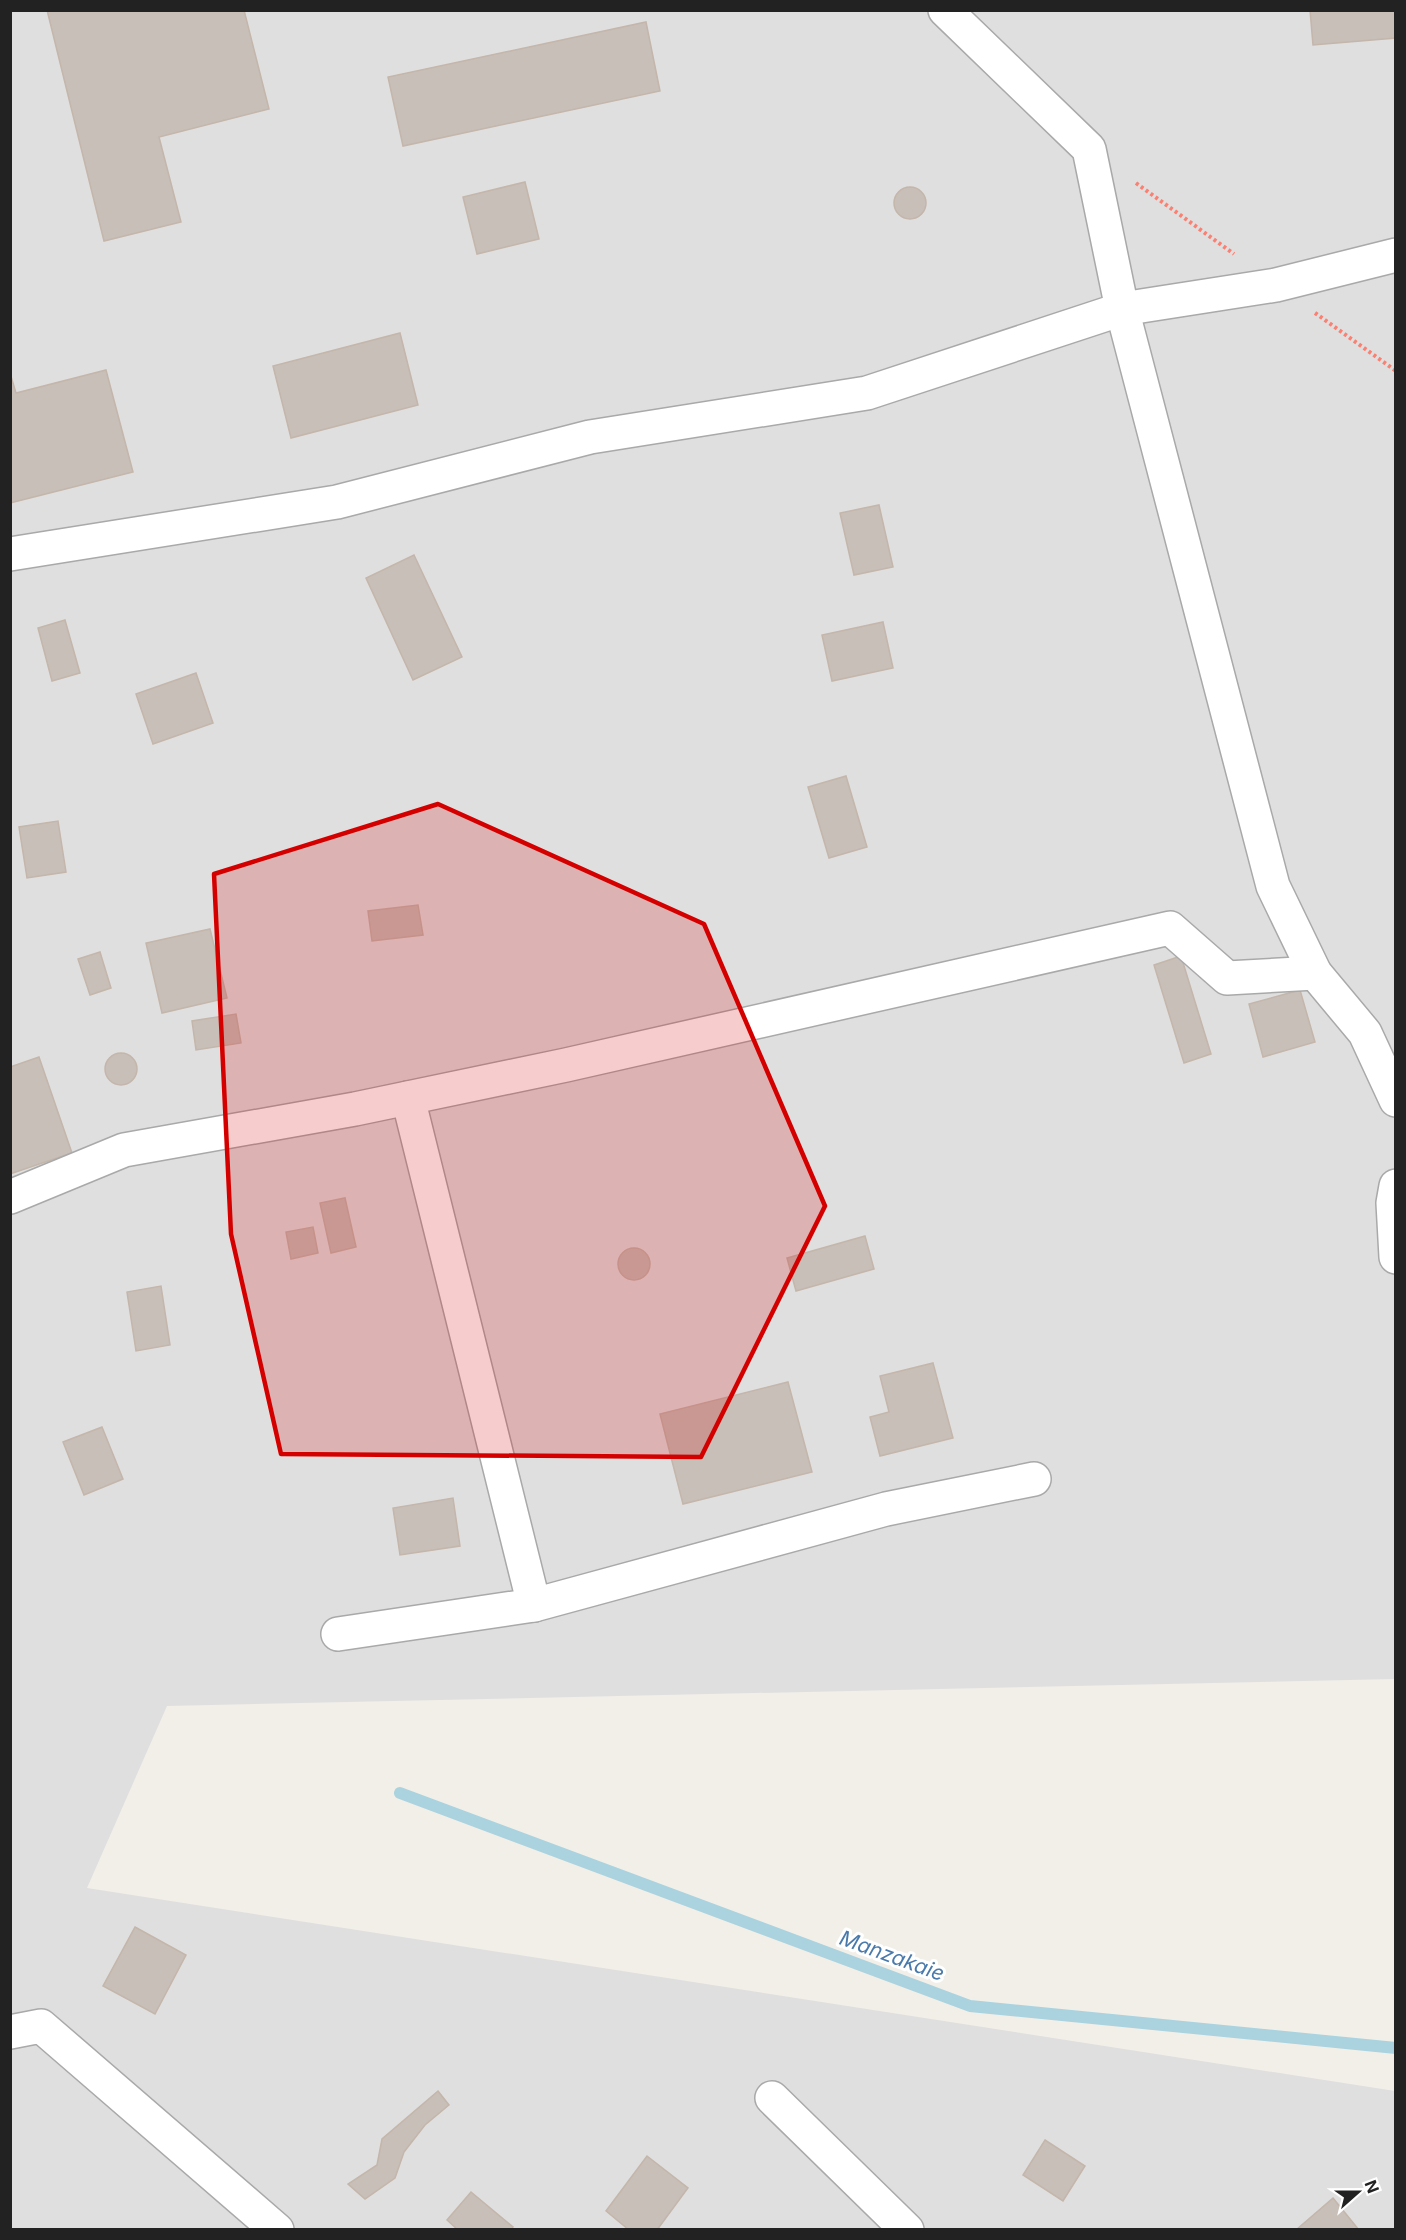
<svg xmlns="http://www.w3.org/2000/svg" width="1406" height="2240" viewBox="0 0 1406 2240" font-family="Inter,sans-serif">
	<style>
		.residential { fill: #e0dfdf }
		.lines { fill: none; stroke-linecap: round; stroke-linejoin: round }
		.stream { stroke: #aad3df; stroke-width: 12 }
		.building { fill: #c7bfb8; stroke: #c4b6ab; stroke-width: 1.5 }
		.minor-casing { stroke: #a9a9a9; stroke-width: 36 }
		.path { stroke: #fa8072; stroke-width: 4; stroke-dasharray: 3 3; stroke-linecap: butt }
		.minor { stroke: #fff; stroke-width: 33 }
		.marked { fill: #d40000; fill-opacity: 0.2; stroke: #d40000; stroke-width: 4.5; stroke-linejoin: round }
		.labels { text-anchor: middle; stroke-width: 6; stroke-linejoin: round; paint-order: stroke }
		.water-label { font-size: 21px; font-style: italic; fill: #4a7aab; stroke: #fff }
	</style>
	<rect width="100%" height="100%" fill="#f2efe9"/>
	<path class="residential" d="M11,11H1395V1679L167,1706L87,1888L1395,2091V2229L11,2230Z"/>
	<g class="lines">
		<path class="stream" d="M400,1793L970,2006L1396,2048"/>
	</g>
	<g class="building">
		<path d="M47,10H244L269,109L159,137L181,222L104,241Z"/>
		<path d="M1310,10H1396V38L1313,45Z"/>
		<path d="M646,22L660,91L403,146L388,77Z"/>
		<path d="M525,182L539,239L477,254L463,197Z"/>
		<circle cx="910" cy="203" r="16"/>
		<path d="M400,333L418,405L291,438L273,366Z"/>
		<path d="M106,370L133,472L10,503V373L16,393Z"/>
		<path d="M879,505L893,567L854,575L840,513Z"/>
		<path d="M414,555L462,657L413,680L366,578Z"/>
		<path d="M65,620L80,673L52,681L38,628Z"/>
		<path d="M883,622L893,668L832,681L822,635Z"/>
		<path d="M196,673L213,723L153,744L136,694Z"/>
		<path d="M846,776L867,847L829,858L808,787Z"/>
		<path d="M58,821L66,872L27,878L19,827Z"/>
		<path d="M418,905L423,935L372,941L368,911Z"/>
		<path d="M210,929L227,998L162,1013L146,943Z"/>
		<path d="M100,952L111,988L90,995L78,959Z"/>
		<path d="M1181,956L1211,1054L1184,1063L1154,965Z"/>
		<path d="M1300,990L1315,1042L1263,1057L1249,1004Z"/>
		<path d="M236,1014L241,1043L196,1050L192,1021Z"/>
		<circle cx="121" cy="1069" r="16"/>
		<path d="M39,1057L72,1153L10,1174V1067Z"/>
		<path d="M345,1198L356,1247L331,1253L320,1203Z"/>
		<path d="M313,1227L318,1253L291,1259L286,1232Z"/>
		<path d="M865,1236L874,1269L796,1291L787,1258Z"/>
		<circle cx="634" cy="1264" r="16"/>
		<path d="M161,1286L170,1345L136,1351L127,1292Z"/>
		<path d="M933,1363L953,1438L880,1456L870,1417L889,1412L880,1376Z"/>
		<path d="M788,1382L812,1472L683,1504L660,1414Z"/>
		<path d="M102,1427L123,1479L84,1495L63,1442Z"/>
		<path d="M453,1498L460,1546L400,1555L393,1508Z"/>
		<path d="M135,1927L186,1955L155,2014L103,1986Z"/>
		<path d="M438,2091L449,2105L425,2125L404,2152L395,2178L365,2199L348,2184L377,2165L382,2139Z"/>
		<path d="M1045,2140L1085,2166L1063,2201L1023,2175Z"/>
		<path d="M647,2156L688,2188L657,2230H629L606,2211Z"/>
		<path d="M471,2192L513,2227L511,2230H458L447,2220Z"/>
		<path d="M1333,2198L1359,2230H1296Z"/>
	</g>
	<g class="lines">
		<g class="minor-casing">
			<g id="minor">
				<path d="M1396,255L1276,285L1122,309L1273,886L1315,973L1365,1033L1396,1100"/>
				<path d="M10,554L337,502L590,437L867,393L1122,309L1089,149L945,10"/>
				<path d="M408,1098L534,1605"/>
				<path d="M1396,1186L1393,1203L1396,1257"/>
				<path d="M10,1197L124,1150L355,1109L566,1065L1170,928L1227,978L1315,973"/>
				<path d="M338,1634L534,1605L886,1509L1034,1479"/>
				<path d="M10,2032L41,2026L277,2230"/>
				<path d="M772,2098L907,2230"/>
			</g>
		</g>
		<g class="path">
			<path d="M1136,183L1234,254"/>
			<path d="M1315,313L1396,371"/>
		</g>
		<use href="#minor" class="minor"/>
	</g>
	<path class="marked" d="M438,804L704,924L825,1206L701,1457L281,1454L231,1234L214,874Z"/>
	<g class="labels">
		<g class="water-label">
			<text transform="translate(892 1956) rotate(20)" y="7">Manzakaie</text>
		</g>
	</g>
	<rect width="1406" height="2240" fill="none" stroke="#222222" stroke-width="24"/>
	<g transform="translate(1358 2192) rotate(69)" stroke="#ffffff" stroke-width="4.5" paint-order="stroke">
	<path d="M0-4.5L10 22L0 15L-10 22Z" fill="#222222"/>
	<text y="-9" font-size="16" font-weight="bold" text-anchor="middle" fill="#222222">N</text>
	</g>
</svg>
